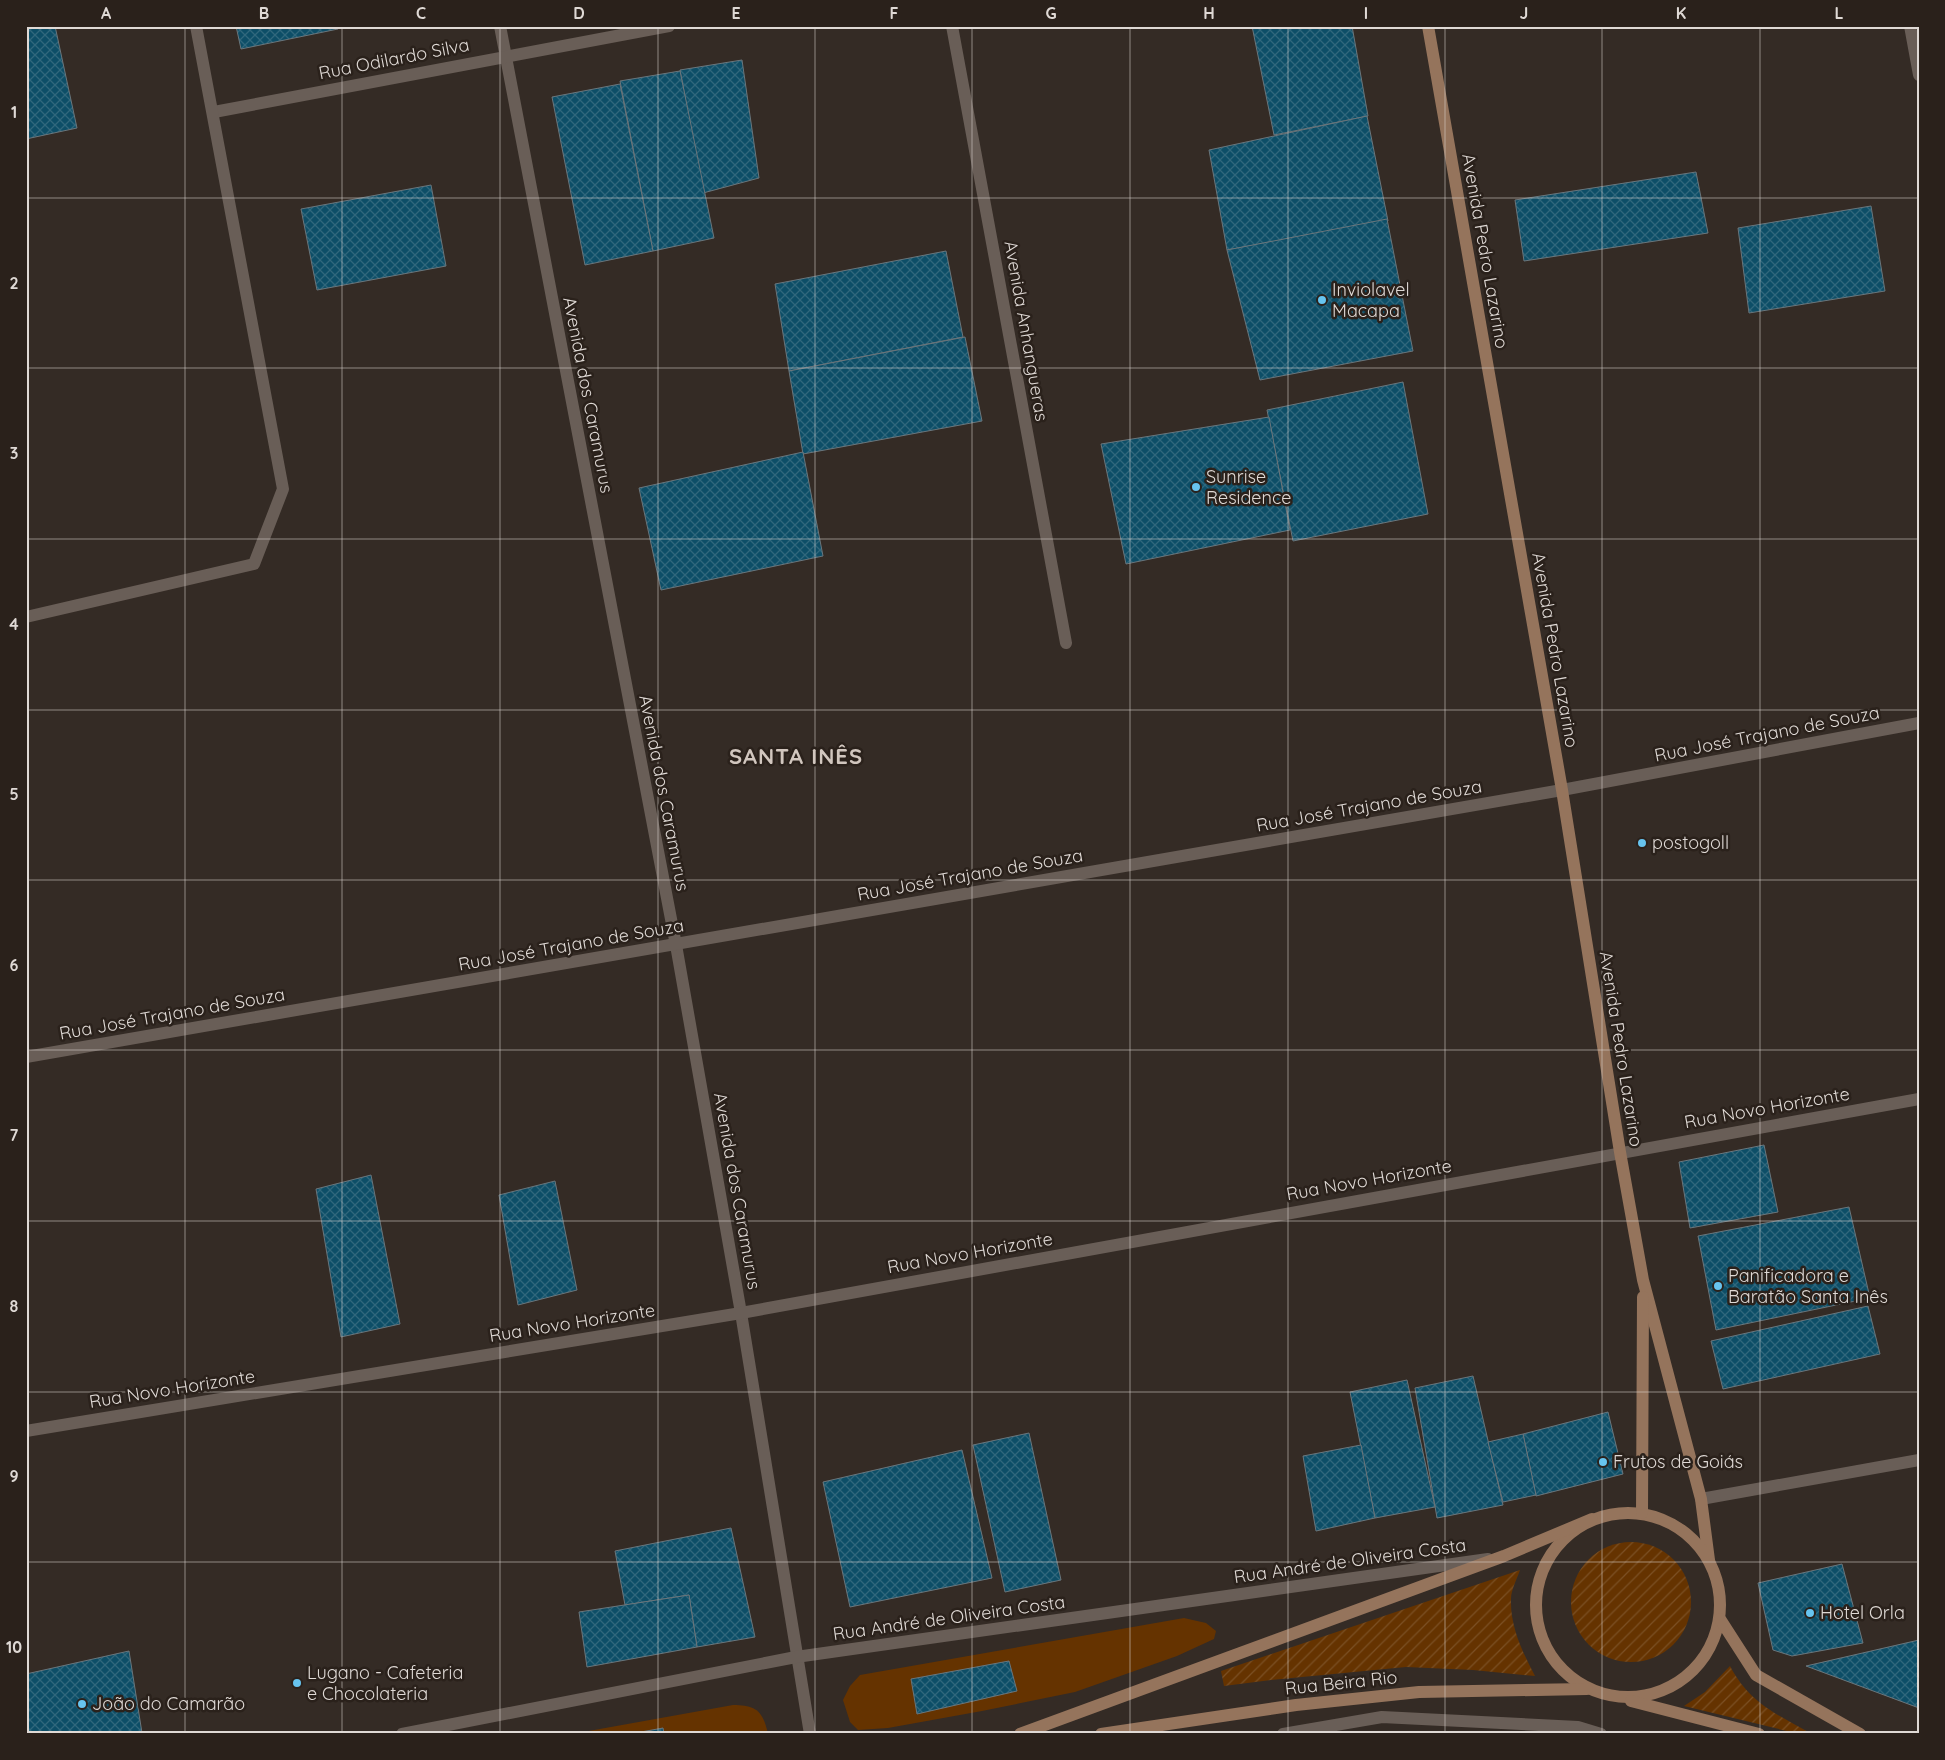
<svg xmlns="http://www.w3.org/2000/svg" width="1945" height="1760" viewBox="0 0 1945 1760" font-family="Quicksand,sans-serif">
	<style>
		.green { fill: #653300 }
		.garden { fill: url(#garden-furrows) }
		.building { fill: url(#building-cross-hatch); stroke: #6a767c }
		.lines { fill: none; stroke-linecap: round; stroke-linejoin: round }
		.street { stroke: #695e57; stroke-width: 12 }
		.secondary { stroke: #95745c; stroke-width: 12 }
		.grid { fill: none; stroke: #dfd9d5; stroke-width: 1; stroke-opacity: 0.55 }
		.poi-dot { fill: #67c4ef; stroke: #2a211b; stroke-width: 2 }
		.labels { text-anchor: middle; stroke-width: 5; stroke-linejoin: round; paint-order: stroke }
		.street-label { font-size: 18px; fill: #dfd9d5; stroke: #2a211b }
		.poi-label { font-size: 18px; fill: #dfd9d5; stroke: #2a211b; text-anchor: start }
		.district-label { font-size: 22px; font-weight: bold; letter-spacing: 1px; fill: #d1c6be; stroke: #2a211b }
		.neatline { fill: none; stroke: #dfd9d5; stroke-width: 2 }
		.grid-label { font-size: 16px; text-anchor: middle; font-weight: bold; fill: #dfd9d5 }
	</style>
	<defs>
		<pattern id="garden-furrows" width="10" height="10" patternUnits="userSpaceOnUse" patternTransform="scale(1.25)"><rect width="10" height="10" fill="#653300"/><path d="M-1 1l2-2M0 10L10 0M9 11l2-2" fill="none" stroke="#7b5024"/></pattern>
		<pattern id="building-cross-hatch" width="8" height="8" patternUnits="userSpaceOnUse" patternTransform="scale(1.25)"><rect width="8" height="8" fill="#0d4e67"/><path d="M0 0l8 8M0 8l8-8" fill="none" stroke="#30677c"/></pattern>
	</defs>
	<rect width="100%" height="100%" fill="#342b25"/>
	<g class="green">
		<path d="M1184,1618L1206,1623L1216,1631L1214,1639L1177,1656L1075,1692L982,1711L888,1728L858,1730L850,1722L843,1700L850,1686L860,1675Z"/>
		<path d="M733,1705C756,1705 763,1711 768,1734H572Z"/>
	</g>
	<g class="garden">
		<circle cx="1631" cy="1602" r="60"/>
		<path d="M1520,1570C1517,1579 1511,1590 1511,1599C1510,1627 1523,1653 1535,1676L1473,1670L1406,1667L1271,1680L1224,1686L1221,1671Z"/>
		<path d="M1730,1666C1750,1704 1777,1714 1812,1734H1799L1684,1706L1705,1692Z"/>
	</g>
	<g class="building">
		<path d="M26,26H55L77,128L26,139Z"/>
		<path d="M236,26H338V29L241,49Z"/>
		<path d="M1252,26H1352L1368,116L1274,135Z"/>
		<path d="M742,60L759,178L703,193L680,70Z"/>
		<path d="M680,71L714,238L653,251L620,81Z"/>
		<path d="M620,84L653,251L585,265L552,97Z"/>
		<path d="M1367,116L1388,221L1227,250L1209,150Z"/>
		<path d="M1696,172L1708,233L1524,261L1515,200Z"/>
		<path d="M431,185L446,266L317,290L301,209Z"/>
		<path d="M1871,206L1885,291L1749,313L1738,228Z"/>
		<path d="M1387,219L1413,351L1260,380L1227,250Z"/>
		<path d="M946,251L963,337L789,371L775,284Z"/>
		<path d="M965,337L982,421L803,454L789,371Z"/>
		<path d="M1403,382L1428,514L1293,541L1267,410Z"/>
		<path d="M1269,417L1290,530L1126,564L1101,444Z"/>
		<path d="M803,452L823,556L661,590L639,488Z"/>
		<path d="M1764,1145L1778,1212L1690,1228L1679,1162Z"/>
		<path d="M371,1175L400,1324L341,1337L316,1189Z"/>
		<path d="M555,1181L577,1290L518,1305L499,1195Z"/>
		<path d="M1849,1207L1870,1298L1716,1330L1698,1236Z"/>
		<path d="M1868,1306L1880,1354L1723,1389L1711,1341Z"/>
		<path d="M1473,1376L1503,1505L1437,1518L1415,1388Z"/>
		<path d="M1407,1380L1435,1507L1375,1518L1350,1392Z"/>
		<path d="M1608,1412L1623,1474L1536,1496L1523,1434Z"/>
		<path d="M1029,1433L1061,1580L1005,1592L973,1445Z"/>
		<path d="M1523,1434L1536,1495L1503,1502L1488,1442Z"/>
		<path d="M1361,1445L1375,1518L1316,1531L1303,1456Z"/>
		<path d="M962,1450L992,1578L850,1607L823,1482Z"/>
		<path d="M731,1528L755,1637L697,1647L689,1595L625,1605L615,1551Z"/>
		<path d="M1842,1564L1863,1643L1792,1656L1773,1650L1758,1583Z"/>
		<path d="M689,1595L697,1647L587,1667L579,1612Z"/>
		<path d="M1919,1640V1708L1806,1666Z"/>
		<path d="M129,1651L142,1733L26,1734V1674Z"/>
		<path d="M1009,1661L1017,1691L917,1714L911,1679Z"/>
		<path d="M663,1728L664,1734H630Z"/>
	</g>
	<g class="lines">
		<g class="street">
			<path d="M500,26L676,945L741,1313L810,1734"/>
			<path d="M952,26L1066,643"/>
			<path d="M1910,26L1919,75"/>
			<path d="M214,112L669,26"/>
			<path d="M26,617L254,564L283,489L196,26"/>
			<path d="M26,1057L1562,790L1919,723"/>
			<path d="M26,1431L741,1313L1919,1099"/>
			<path d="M1701,1499L1919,1460"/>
			<path d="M402,1734L796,1657L1488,1559"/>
			<path d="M1283,1734L1382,1717L1578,1727L1601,1734"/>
		</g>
		<g class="secondary">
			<path d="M1428,26L1562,790L1620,1152L1643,1280L1701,1499L1709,1560"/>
			<circle cx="1628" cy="1605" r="92"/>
			<path d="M1642,1513L1643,1297"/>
			<path d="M1720,1619L1756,1675L1860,1734"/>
			<path d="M1631,1701L1759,1734"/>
			<path d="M1020,1734L1504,1556L1592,1519"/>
			<path d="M1101,1734L1296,1705L1419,1692L1587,1689"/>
		</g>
	</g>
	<path class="grid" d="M185,26V1734M342,26V1734M500,26V1734M658,26V1734M815,26V1734M972,26V1734M1130,26V1734M1288,26V1734M1445,26V1734M1602,26V1734M1760,26V1734M26,198H1919M26,368H1919M26,539H1919M26,710H1919M26,880H1919M26,1050H1919M26,1221H1919M26,1392H1919M26,1562H1919"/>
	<g class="poi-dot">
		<circle cx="1322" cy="300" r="5"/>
		<circle cx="1196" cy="487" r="5"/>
		<circle cx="1642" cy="843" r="5"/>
		<circle cx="1718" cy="1286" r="5"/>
		<circle cx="1603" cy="1462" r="5"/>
		<circle cx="1810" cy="1613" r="5"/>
		<circle cx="297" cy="1683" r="5"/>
		<circle cx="82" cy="1704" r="5"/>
	</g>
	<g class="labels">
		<g class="street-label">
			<text transform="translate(394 59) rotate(-11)" y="6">Rua Odilardo Silva</text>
			<text transform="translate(1485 251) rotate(80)" y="6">Avenida Pedro Lazarino</text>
			<text transform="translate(1026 331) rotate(80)" y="6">Avenida Anhangueras</text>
			<text transform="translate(588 395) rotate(79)" y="6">Avenida dos Caramurus</text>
			<text transform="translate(1555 650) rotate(80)" y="6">Avenida Pedro Lazarino</text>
			<text transform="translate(1767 734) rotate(-11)" y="6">Rua José Trajano de Souza</text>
			<text transform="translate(664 793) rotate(79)" y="6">Avenida dos Caramurus</text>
			<text transform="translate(1369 806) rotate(-10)" y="6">Rua José Trajano de Souza</text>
			<text transform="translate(970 875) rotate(-10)" y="6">Rua José Trajano de Souza</text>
			<text transform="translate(571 945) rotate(-10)" y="6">Rua José Trajano de Souza</text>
			<text transform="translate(172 1014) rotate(-10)" y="6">Rua José Trajano de Souza</text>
			<text transform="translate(1621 1049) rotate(81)" y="6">Avenida Pedro Lazarino</text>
			<text transform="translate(1767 1108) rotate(-10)" y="6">Rua Novo Horizonte</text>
			<text transform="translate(1369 1180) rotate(-10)" y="6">Rua Novo Horizonte</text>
			<text transform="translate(737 1191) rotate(80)" y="6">Avenida dos Caramurus</text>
			<text transform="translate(970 1253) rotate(-10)" y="6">Rua Novo Horizonte</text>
			<text transform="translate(572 1323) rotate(-9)" y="6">Rua Novo Horizonte</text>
			<text transform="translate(172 1389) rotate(-9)" y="6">Rua Novo Horizonte</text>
			<text transform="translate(1350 1561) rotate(-8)" y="6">Rua André de Oliveira Costa</text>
			<text transform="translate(949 1618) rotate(-8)" y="6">Rua André de Oliveira Costa</text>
			<text transform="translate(1341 1683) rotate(-6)" y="6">Rua Beira Rio</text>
		</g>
		<g class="poi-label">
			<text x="1332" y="296">Inviolavel<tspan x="1332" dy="21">Macapa</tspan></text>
			<text x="1206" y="483">Sunrise<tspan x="1206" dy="21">Residence</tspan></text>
			<text x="1652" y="849">postogoll</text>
			<text x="1728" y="1282">Panificadora e<tspan x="1728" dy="21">Baratão Santa Inês</tspan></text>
			<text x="1613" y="1468">Frutos de Goiás</text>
			<text x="1820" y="1619">Hotel Orla</text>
			<text x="307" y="1679">Lugano - Cafeteria<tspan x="307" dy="21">e Chocolateria</tspan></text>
			<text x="92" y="1710">João do Camarão</text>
		</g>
		<g class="district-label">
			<text x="796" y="764">SANTA INÊS</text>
		</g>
	</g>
	<rect width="1945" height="1760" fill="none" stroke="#2a211b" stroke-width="55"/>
	<rect x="28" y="28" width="1890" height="1704" class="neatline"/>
	<g class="grid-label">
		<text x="106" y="19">A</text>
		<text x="264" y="19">B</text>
		<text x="421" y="19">C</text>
		<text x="579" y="19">D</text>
		<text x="736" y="19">E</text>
		<text x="894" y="19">F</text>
		<text x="1051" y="19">G</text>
		<text x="1209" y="19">H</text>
		<text x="1366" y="19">I</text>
		<text x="1524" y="19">J</text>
		<text x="1681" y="19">K</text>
		<text x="1839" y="19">L</text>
		<text x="14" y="118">1</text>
		<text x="14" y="289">2</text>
		<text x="14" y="459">3</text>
		<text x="14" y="630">4</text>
		<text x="14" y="800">5</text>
		<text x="14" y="971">6</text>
		<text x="14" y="1141">7</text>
		<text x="14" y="1312">8</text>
		<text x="14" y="1482">9</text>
		<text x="14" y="1653">10</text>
	</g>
</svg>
